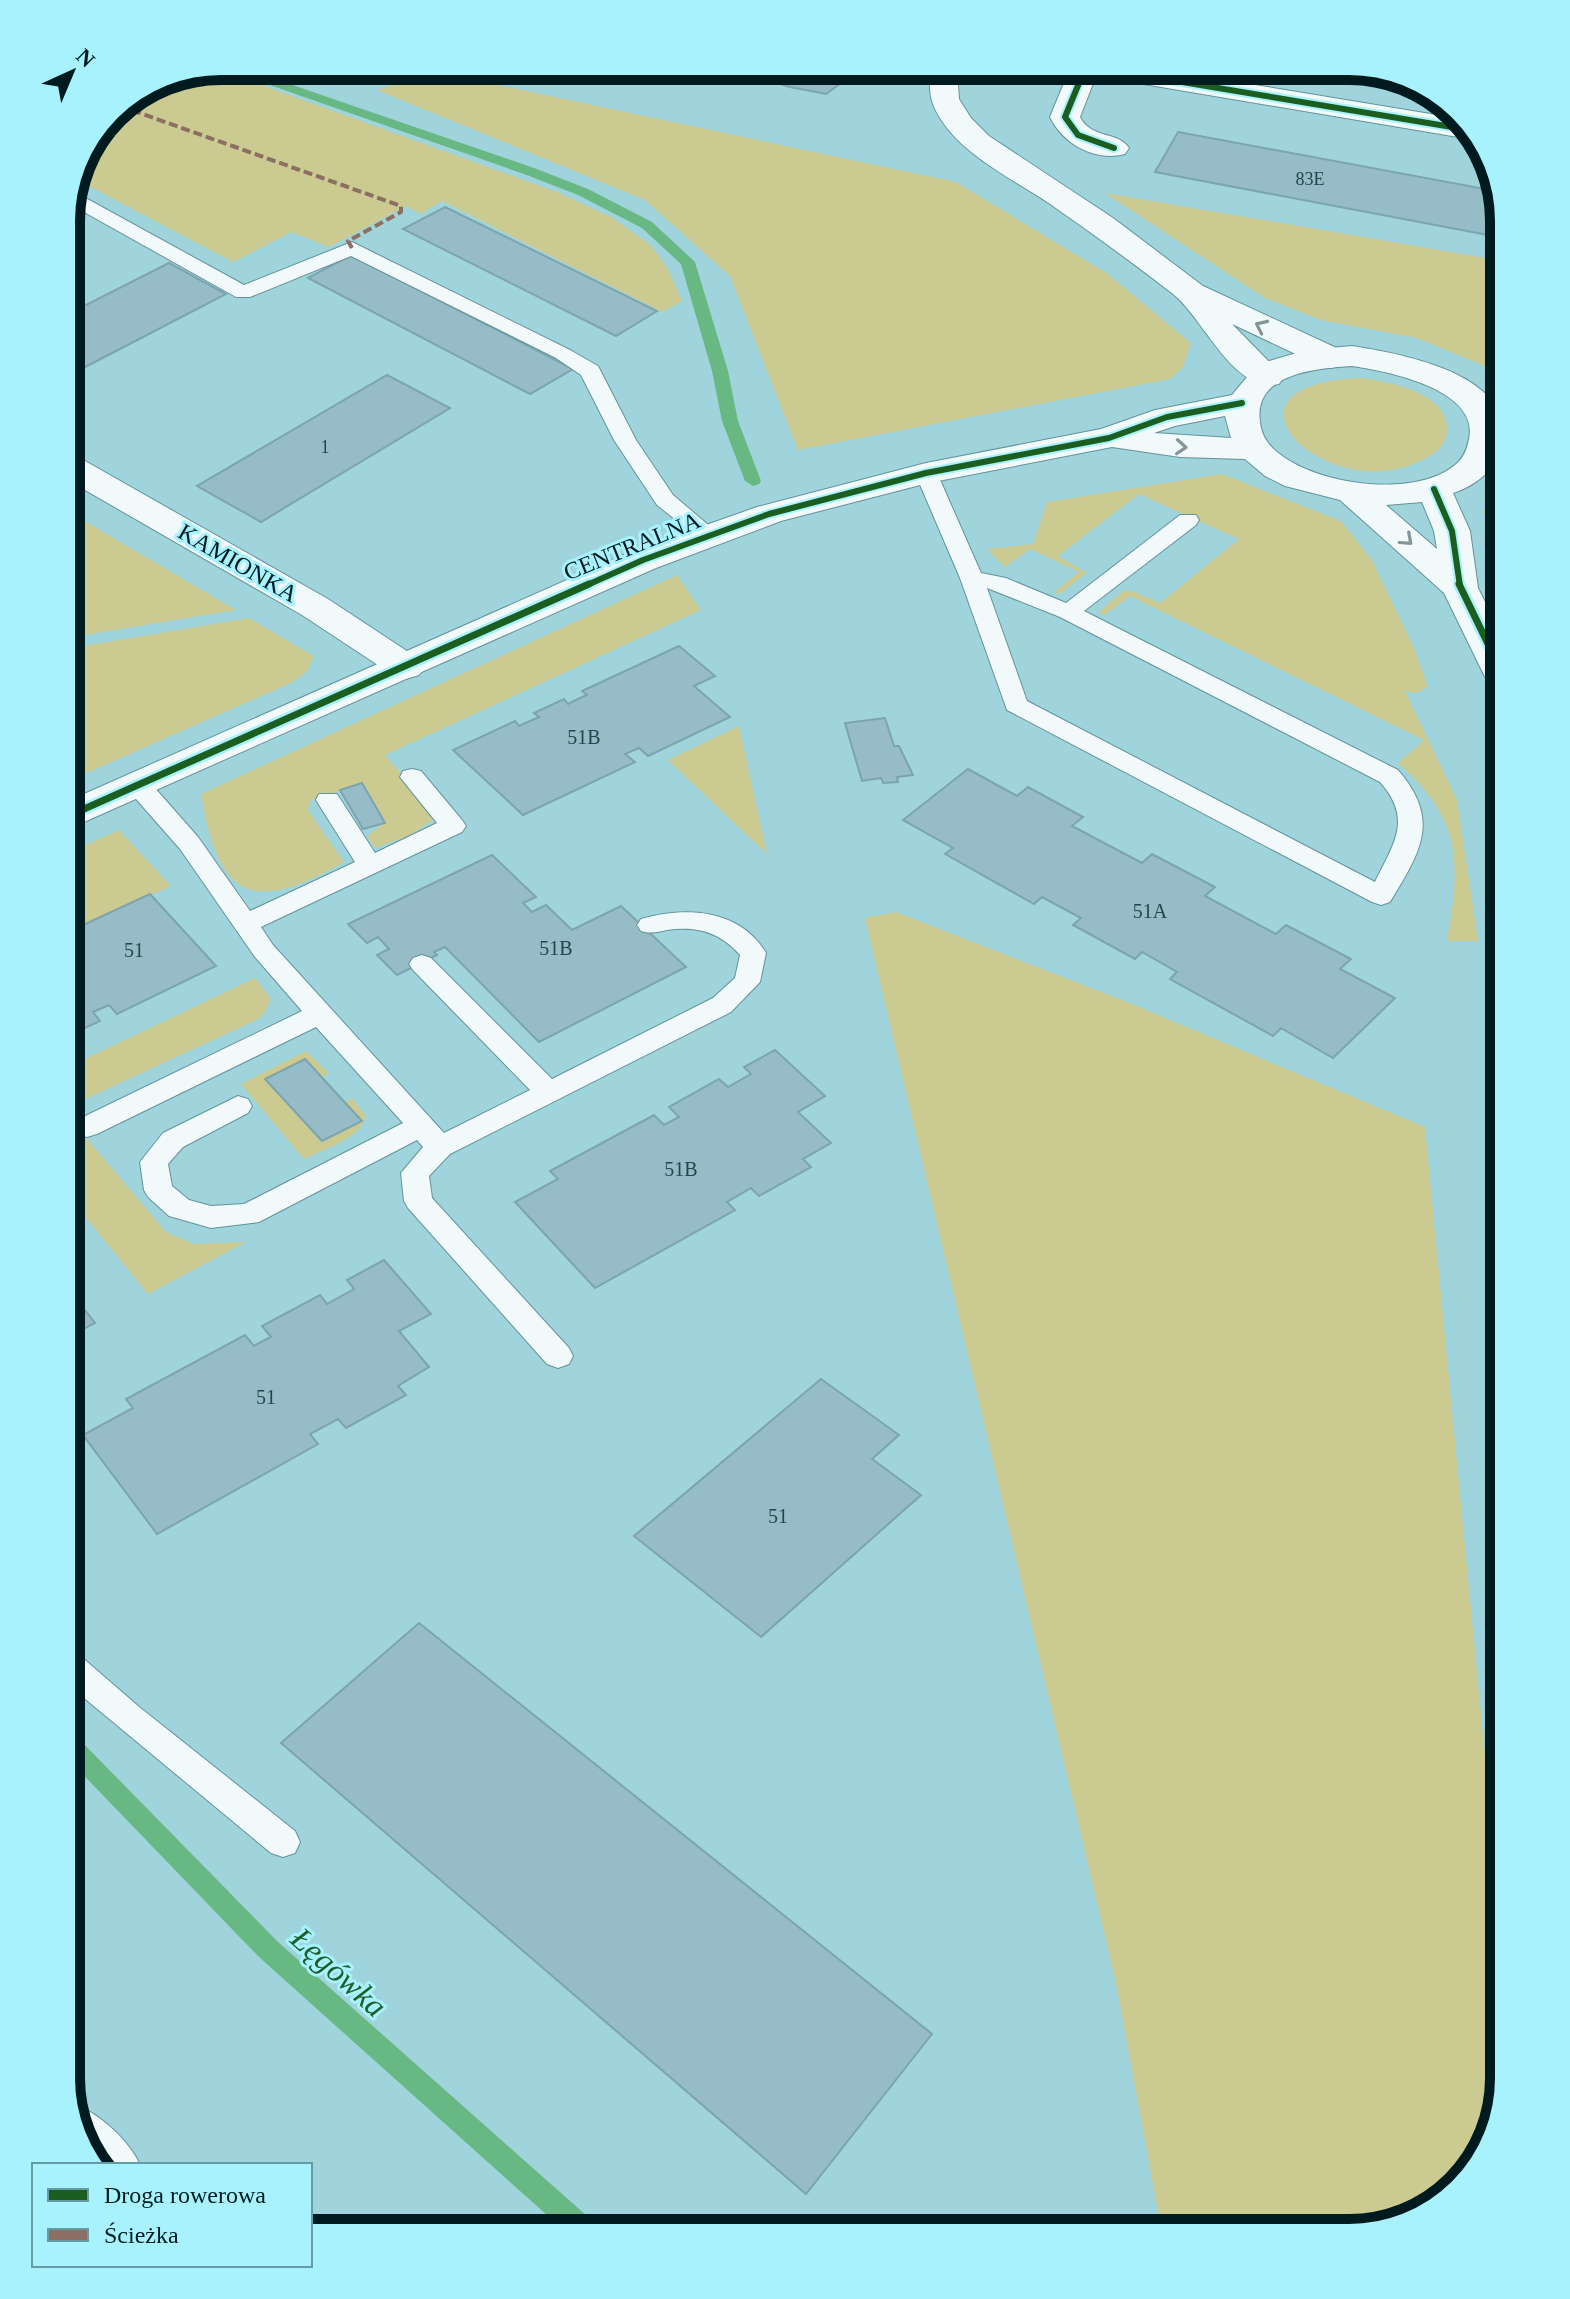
<svg xmlns="http://www.w3.org/2000/svg" width="1570" height="2299" viewBox="0 0 1570 2299" font-family="Georgia,serif">
	<style>
		.green { fill: #cbca91 }
		.lines { fill: none; stroke-linecap: round; stroke-linejoin: round }
		.stream { fill: #68b884; fill-rule: evenodd }
		.building { fill: #96bdc7; stroke: #7ca4ae; stroke-width: 2 }
		.service-casing { stroke: #639399; stroke-width: 2 }
		.minor-casing { stroke: #639399; stroke-width: 2 }
		.tertiary-casing { stroke: #639399; stroke-width: 2 }
		.service { fill: #f1f9fa; fill-rule: evenodd }
		.minor { fill: #f1f9fa; fill-rule: evenodd }
		.tertiary { fill: #f1f9fa; fill-rule: evenodd }
		.quiet { stroke: #8d6e63; stroke-width: 4; stroke-dasharray: 9 4; stroke-linecap: butt }
		.cycleway-far1-casing { stroke: #a7f2fc; stroke-width: 10 }
		.cycleway-casing { stroke: #a7f2fc; stroke-width: 12 }
		.cycleway-far1 { stroke: #1b5e20; stroke-width: 6 }
		.cycleway { stroke: #1b5e20; stroke-width: 7 }
		.oneway { stroke: #859597 }
		.labels { text-anchor: middle; stroke-width: 6; stroke-linejoin: round; paint-order: stroke }
		.far-number-label { font-size: 18px; fill: #26444a }
		.number-label { font-size: 20px; fill: #26444a }
		.street-label { font-size: 24px; fill: #001b1f; stroke: #a7f2fc }
		.near-water-label { font-size: 32px; font-style: italic; fill: #1f5d2a; stroke: #a7f2fc }
		.rim { fill: none; stroke: #001b1f; stroke-width: 10 }
	</style>
	<rect width="100%" height="100%" fill="#9fd4dc"/>
	<g class="green">
		<path d="M221,66H254L242,78L557,192L613,218L652,246L668,269L682,301L662,312L442,201L421,214L406,206L329,247L291,232L233,262L74,178C84,135 121,98 160,79C177,70 202,70 221,66Z"/>
		<path d="M437,72L956,182L1108,274L1191,343L1183,367L1170,379L798,450L730,276L645,200L377,90Z"/>
		<path d="M1105,193L1504,261V374L1417,338L1321,320L1265,298Z"/>
		<path d="M1361,378C1391,382 1456,394 1446,437C1443,449 1431,456 1420,461C1326,507 1200,384 1361,378Z"/>
		<path d="M1222,474L1341,521L1372,560L1415,650L1428,687L1416,693L1405,691L1457,800L1478,941H1447C1461,863 1462,818 1398,763L1424,740L1130,596L1104,615L1099,612L1123,591H1132L1160,603L1239,539L1139,494L1058,556L1087,573L1059,594L1054,592L1079,572L1030,549L1005,567L987,549L1033,544L1047,502Z"/>
		<path d="M1504,485V560L1484,512L1493,492Z"/>
		<path d="M66,510L236,610L66,638Z"/>
		<path d="M677,575L701,610L385,755L431,808L433,820L410,835L375,848L367,836L385,822L362,784L311,800L308,810L344,862C253,914 219,901 201,794Z"/>
		<path d="M249,618L314,656L307,671L293,682L66,782V649Z"/>
		<path d="M739,726L767,854L668,760Z"/>
		<path d="M119,830L171,886L66,933V854Z"/>
		<path d="M896,912L1132,1004L1425,1127L1504,1956V2078L1483,2156L1426,2212L1349,2233H1162L1116,1983L865,918Z"/>
		<path d="M255,978L271,999L264,1014L256,1020L66,1108V1068Z"/>
		<path d="M306,1051L329,1073L321,1078L266,1080L321,1141L361,1121L344,1103L352,1098L366,1116C360,1139 324,1149 304,1159L241,1084Z"/>
		<path d="M66,1114L166,1232L194,1244L246,1242L148,1294L66,1193Z"/>
	</g>
	<g class="lines">
		<g class="stream">
			<path d="M237,66L534,168L588,189L652,222L695,262L728,371L738,421L761,481L759,484L753,486L745,481L722,421L712,371L681,264L642,228L578,195L524,174L218,67Z"/>
			<path d="M66,1731L74,1734L277,1941L596,2224L600,2233H567L259,1957L66,1757Z"/>
		</g>
	</g>
	<g class="building">
		<path d="M728,66H861L863,67L826,94L790,87L754,76L751,80L731,73L735,69Z"/>
		<path d="M1306,66H1359L1404,82L1387,79Z"/>
		<path d="M1178,132L1496,191L1504,221V238L1155,172Z"/>
		<path d="M445,207L657,311L616,336L403,229Z"/>
		<path d="M351,255L573,369L530,394L308,278Z"/>
		<path d="M169,263L226,294L66,377V315Z"/>
		<path d="M387,375L450,408L261,522L197,486Z"/>
		<path d="M679,646L715,676L694,686L730,717L648,756L639,748L625,754L635,762L523,815L453,750L515,721L519,726L539,717L534,713L564,699L568,704L580,698L587,695L582,691Z"/>
		<path d="M885,718L894,746H899L913,775L897,777L898,782L883,783L881,778L862,781L845,723Z"/>
		<path d="M968,769L1017,796L1028,787L1083,817L1072,826L1142,863L1152,854L1215,887L1205,896L1276,934L1286,925L1351,959L1340,969L1395,998L1333,1058L1281,1028L1273,1036L1170,979L1177,972L1142,952L1135,959L1073,925L1081,918L1042,897L1034,904L945,854L953,848L903,820Z"/>
		<path d="M362,783L385,823L363,829L340,790Z"/>
		<path d="M492,855L536,897L523,903L532,912L546,905L572,930L621,906L686,967L539,1042L445,947L434,952L437,955L397,975L377,955L389,949L378,937L367,943L348,924Z"/>
		<path d="M150,894L216,966L117,1014L109,1005L93,1012L100,1021L66,1037V933Z"/>
		<path d="M775,1050L825,1096L798,1112L831,1143L803,1159L811,1167L759,1196L751,1188L727,1202L735,1210L595,1288L515,1202L558,1179L550,1171L654,1115L664,1125L679,1117L669,1107L719,1079L728,1087L751,1074L744,1067Z"/>
		<path d="M305,1059L362,1121L322,1141L265,1079Z"/>
		<path d="M384,1260L431,1314L399,1331L429,1367L398,1386L406,1395L346,1428L338,1419L310,1434L318,1444L157,1534L83,1435L133,1408L126,1399L245,1335L254,1346L261,1342L271,1337L262,1326L320,1295L327,1304L354,1289L347,1280Z"/>
		<path d="M68,1289L95,1323L66,1338V1290Z"/>
		<path d="M821,1379L899,1435L872,1459L921,1495L761,1637L634,1536Z"/>
		<path d="M419,1623L932,2034L806,2194L281,1743Z"/>
	</g>
	<g class="lines">
		<g class="service-casing">
			<g id="service">
				<path d="M71,190L244,285L352,242L570,350L598,366L636,440L673,495L720,535L717,540H701L657,505L614,440L581,375L556,358L351,256L250,297H236L68,203Z"/>
				<path d="M926,466L937,473L981,573L1006,578L1066,603L1180,515H1196L1199,520L1196,525L1084,611L1398,770C1441,820 1421,851 1390,902L1381,905L1372,902L1007,710L960,578L915,473ZM987,588L1060,617L1380,782C1413,819 1394,843 1375,882L1027,701Z"/>
				<path d="M412,769L421,771L462,820L466,826L462,832L261,927L273,945L444,1133L530,1090L413,970L409,964L413,958L422,955L431,958L552,1079L713,998L735,978L740,955C720,932 696,926 667,930C657,932 651,934 641,931L637,925L641,919C686,906 740,909 766,953L760,982L731,1012L450,1154L429,1176L432,1198L569,1348L573,1356L569,1364L558,1368L547,1364L408,1208L404,1201L401,1173L423,1147L417,1140L259,1222L211,1228L169,1216L148,1197L144,1190L140,1162L163,1133L238,1096L248,1099L252,1106L248,1113L183,1147L168,1164L172,1186L189,1200L211,1206L244,1204L403,1123L316,1027L97,1134L87,1137L77,1134L73,1127L77,1120L302,1011L255,957L180,849L129,791L126,785L129,779H147L198,837L250,911L355,862L316,800L319,794H337L375,853L437,823L400,777L403,771Z"/>
				<path d="M66,1649L77,1653L138,1706L295,1831L300,1842L295,1853L283,1857L271,1853L66,1683Z"/>
				<path d="M78,2106C101,2115 130,2142 140,2165H96L87,2155L74,2107Z"/>
			</g>
		</g>
		<g class="minor-casing">
			<g id="minor">
				<path d="M933,66H963L958,84L959,99L971,118L989,136L1113,218L1203,286L1343,351L1348,358L1343,365L1331,368L1319,365L1232,324L1284,377L1279,384C1234,395 1203,317 1173,294C1133,263 1092,233 1050,204C1016,181 972,160 947,128C931,107 926,92 933,66Z"/>
				<path d="M1071,66H1140L1461,119L1477,137L1470,139L1096,76L1080,117C1091,139 1118,131 1129,148L1125,154C1095,162 1063,144 1050,117Z"/>
				<path d="M66,454L78,457L328,599L419,659L425,667L419,675L406,679L393,675L302,615L66,479Z"/>
			</g>
		</g>
		<g class="tertiary-casing">
			<path id="tertiary" d="M1352,346C1403,354 1521,375 1501,449C1496,470 1473,487 1453,493L1470,531L1478,588L1504,640V689L1491,685L1485,677L1444,593L1340,500L1285,486L1265,476L1245,459L1180,457L1112,447L928,483L781,521L656,568L66,830V802L630,552L757,507L926,463L1101,429L1155,410L1232,395L1252,371L1269,361L1307,350ZM1352,366C1386,371 1480,389 1469,439C1467,449 1464,458 1455,465C1414,499 1316,485 1277,452C1267,444 1261,434 1260,421C1253,373 1319,368 1352,366ZM1225,416L1231,438L1154,433L1175,426ZM1422,502L1434,531L1437,549L1386,505Z"/>
		</g>
		<use href="#service" class="service"/>
		<use href="#minor" class="minor"/>
		<use href="#tertiary" class="tertiary"/>
		<path class="quiet" d="M120,106L401,206V212L348,241L352,248"/>
		<g class="cycleway-far1-casing">
			<g id="cycleway-far1">
				<path d="M1114,148L1078,135L1065,117L1086,66L1470,130"/>
				<path d="M1434,489L1452,531L1460,586"/>
				<path d="M585,586L643,560L769,514L926,473L1109,438L1167,417L1242,403"/>
			</g>
		</g>
		<g class="cycleway-casing">
			<g id="cycleway">
				<path d="M1459,584L1504,677"/>
				<path d="M66,817L589,584"/>
			</g>
		</g>
		<use href="#cycleway-far1" class="cycleway-far1"/>
		<use href="#cycleway" class="cycleway"/>
	</g>
	<defs><path id="oneway-chevron" d="M-2-3.5L2.5 0L-2 3.5" fill="none" stroke-width="1.6" stroke-linecap="round" stroke-linejoin="round" transform="scale(2)"/></defs>
	<g class="oneway">
		<use href="#oneway-chevron" transform="translate(1261 326) rotate(-155)"/>
		<use href="#oneway-chevron" transform="translate(1181 447) rotate(4)"/>
		<use href="#oneway-chevron" transform="translate(1407 540) rotate(42)"/>
	</g>
	<g class="labels">
		<g class="far-number-label">
			<text x="1310" y="185">83E</text>
			<text x="325" y="453">1</text>
		</g>
		<g class="number-label">
			<text x="584" y="744">51B</text>
			<text x="1150" y="918">51A</text>
			<text x="556" y="955">51B</text>
			<text x="134" y="957">51</text>
			<text x="681" y="1176">51B</text>
			<text x="266" y="1404">51</text>
			<text x="778" y="1523">51</text>
		</g>
		<g class="street-label">
			<text transform="translate(632 546) rotate(-22)" y="8">CENTRALNA</text>
			<text transform="translate(238 563) rotate(30)" y="8">KAMIONKA</text>
		</g>
		<g class="near-water-label">
			<text transform="translate(339 1972) rotate(42)" y="11">Łęgówka</text>
		</g>
	</g>
	<path d="M0 0H1570V2299H0ZM221 80H1349A141 141 0 0 1 1490 221V2078A141 141 0 0 1 1349 2219H221A141 141 0 0 1 80 2078V221A141 141 0 0 1 221 80Z" fill="#a7f2fc" fill-rule="evenodd"/>
	<path class="rim" d="M221 80H1349A141 141 0 0 1 1490 221V2078A141 141 0 0 1 1349 2219H221A141 141 0 0 1 80 2078V221A141 141 0 0 1 221 80Z"/>
	<rect x="32" y="2163" width="280" height="104" fill="#a7f2fc" stroke="#649ca4" stroke-width="2"/>
	<rect x="48" y="2189" width="40" height="12" fill="#1b5e20" stroke="#649ca4" stroke-width="2"/>
	<text x="104" y="2203" font-size="24" fill="#001b1f">Droga rowerowa</text>
	<rect x="48" y="2229" width="40" height="12" fill="#8d6e63" stroke="#649ca4" stroke-width="2"/>
	<text x="104" y="2243" font-size="24" fill="#001b1f">Ścieżka</text>
	<g transform="translate(72 72) rotate(44)" stroke="#a7f2fc" stroke-width="6" paint-order="stroke">
	<path d="M0-6L14 30L0 20L-14 30Z" fill="#001b1f"/>
	<text y="-12" font-size="22" font-weight="bold" text-anchor="middle" fill="#001b1f">N</text>
	</g>
</svg>
